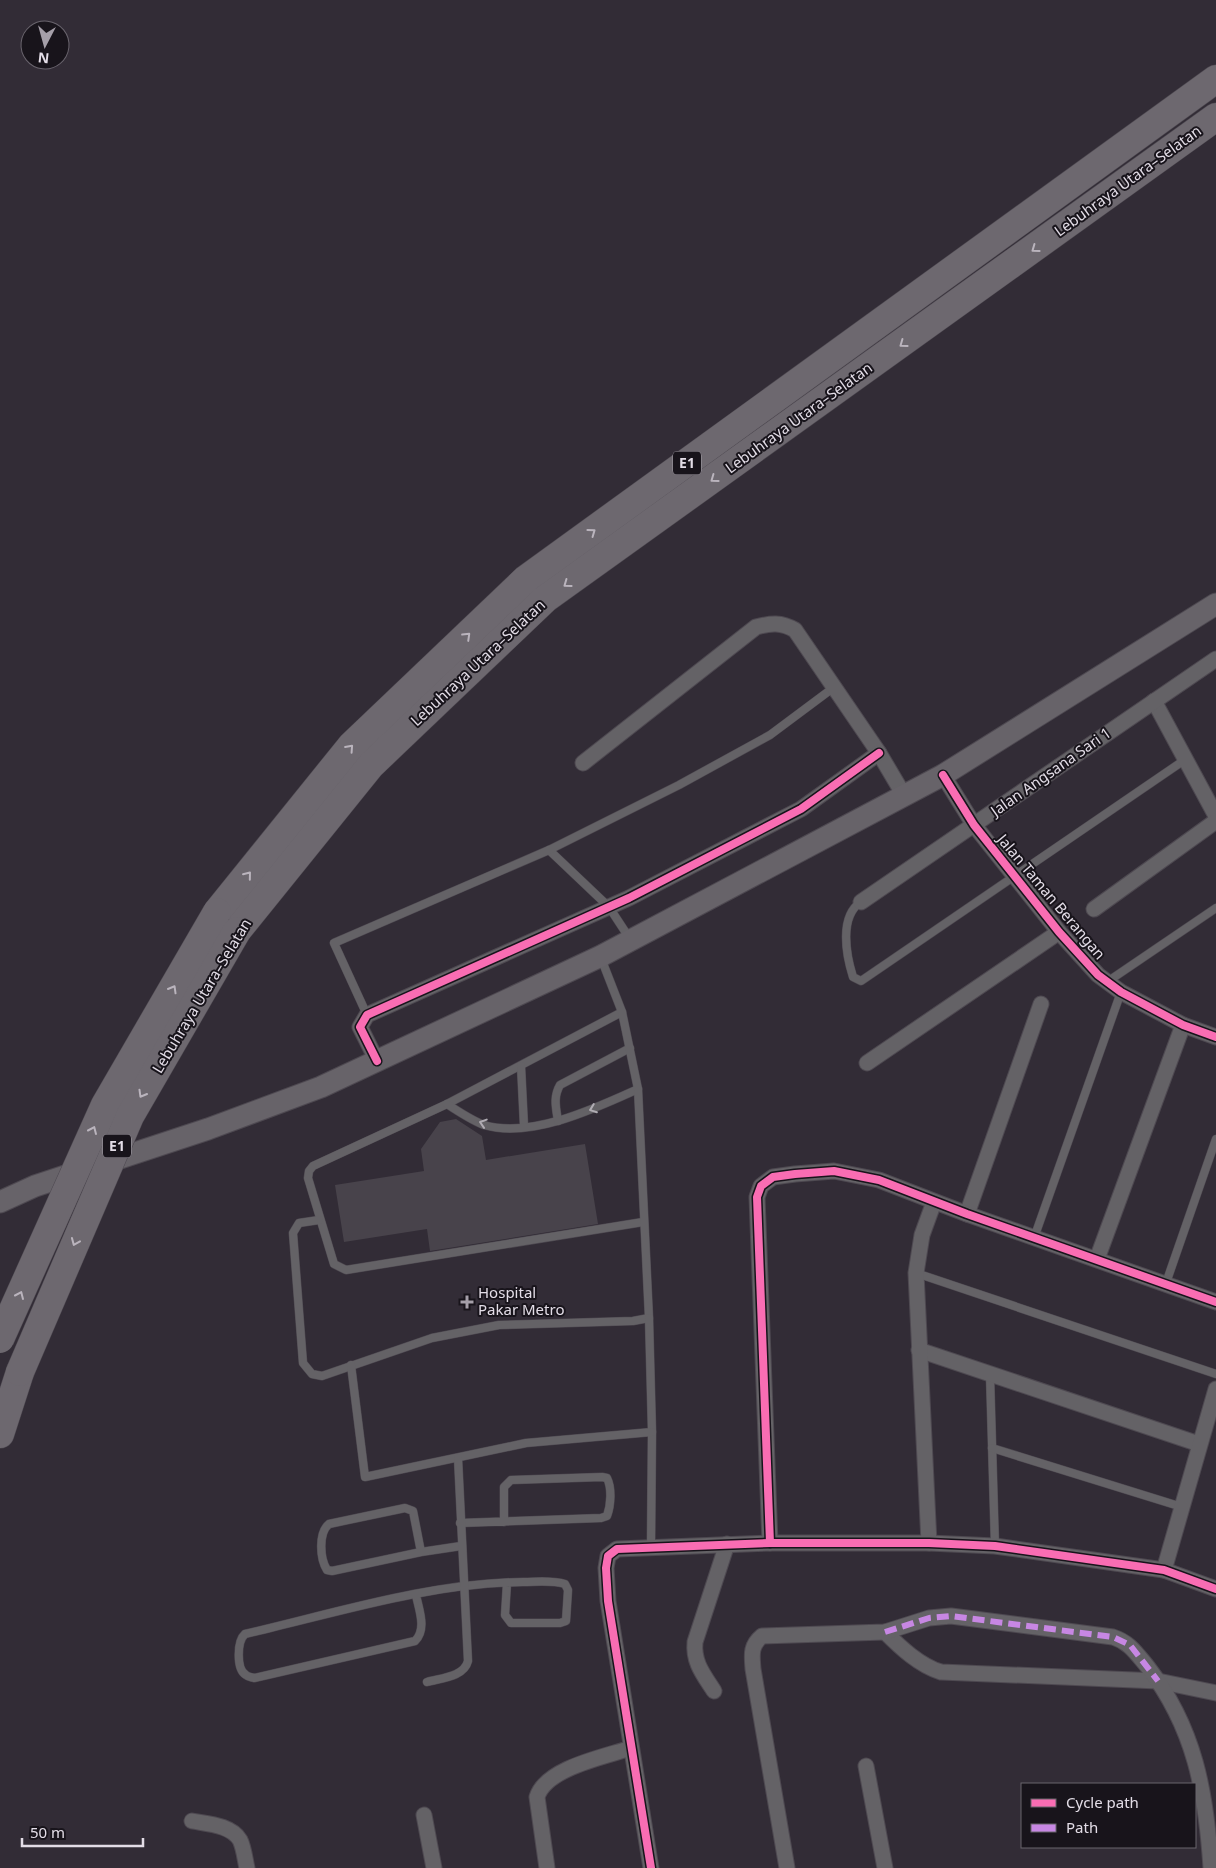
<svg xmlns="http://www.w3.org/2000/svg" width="1216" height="1868" viewBox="0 0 1216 1868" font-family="'Noto Sans',sans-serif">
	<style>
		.building { fill: #48434b }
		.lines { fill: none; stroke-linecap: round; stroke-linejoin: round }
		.lane-casing { stroke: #4e4951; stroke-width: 9 }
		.street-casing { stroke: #4e4951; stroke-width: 17 }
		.secondary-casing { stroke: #4e4951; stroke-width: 23 }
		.highway-casing { stroke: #4e4951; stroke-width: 29 }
		.lane { stroke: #646266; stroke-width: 8 }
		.street { stroke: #646266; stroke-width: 15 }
		.secondary { stroke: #676369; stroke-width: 21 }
		.highway { stroke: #6d686f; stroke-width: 28 }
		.highway-bridge-casing { stroke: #4e4951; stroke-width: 29; stroke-linecap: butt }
		.highway-bridge { stroke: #6d686f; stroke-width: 28 }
		.quiet { stroke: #c787e3; stroke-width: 6; stroke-dasharray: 12 6; stroke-linecap: butt }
		.cycleway-casing { stroke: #18141b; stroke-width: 11 }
		.cycleway { stroke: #f96db3; stroke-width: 8 }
		.oneway { stroke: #bab4bd }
		.oneway2 { stroke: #b0acb3 }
		.poi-dot { fill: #a59fa9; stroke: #18141b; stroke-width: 2 }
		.labels { text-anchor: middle; stroke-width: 4; stroke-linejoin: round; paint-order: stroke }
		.shield { fill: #18141b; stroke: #a6a1aa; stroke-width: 1 }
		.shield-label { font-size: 14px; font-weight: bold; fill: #e3dde7 }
		.street-label { font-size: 15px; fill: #e3dde7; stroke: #18141b }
		.poi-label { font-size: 15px; fill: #e3dde7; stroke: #18141b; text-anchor: start }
	</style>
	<rect width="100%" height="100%" fill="#322c36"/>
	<path class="building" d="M456,1119L482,1136L486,1160L585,1144L598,1224L430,1251L427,1229L344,1242L335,1185L424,1171L421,1149L440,1122Z"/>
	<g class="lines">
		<g class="lane-casing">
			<g id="lane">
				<path d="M549,850L609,907L630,939"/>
				<path d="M861,902C839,916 846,955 853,977L861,981L1186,759"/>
				<path d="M1107,982L1216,908"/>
				<path d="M622,1012L447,1104L313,1166L309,1171L308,1178L334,1264L346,1270L643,1222"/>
				<path d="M367,1015L334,943L549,850L679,785L770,735L833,688"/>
				<path d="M521,1066L524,1126"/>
				<path d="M447,1104C459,1112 471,1120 484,1125C531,1139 596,1108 638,1089"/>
				<path d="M558,1121C556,1108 553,1097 560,1085L630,1048"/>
				<path d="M319,1220L299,1223L293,1233L303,1363L312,1374L322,1376L432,1338L499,1325L633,1321L649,1318L638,1089L622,1012L601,958"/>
				<path d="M1034,1238L1121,992"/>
				<path d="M916,1273L1216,1374"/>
				<path d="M1166,1283L1216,1139"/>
				<path d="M649,1318L652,1432L651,1546"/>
				<path d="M351,1365L365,1477L526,1443L652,1432"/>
				<path d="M990,1375L995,1546"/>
				<path d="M992,1448L1182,1507"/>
				<path d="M460,1523L601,1518L607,1516C611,1505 612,1488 607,1478L602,1477L511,1480L504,1487V1522"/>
				<path d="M421,1552L413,1511L405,1508L329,1524C318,1533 320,1559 327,1570L332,1571L421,1552L461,1546"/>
				<path d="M416,1595C419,1610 427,1629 415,1641L254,1678C251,1677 248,1677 246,1675C236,1669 237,1641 245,1634C336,1613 429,1583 523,1582C537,1582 552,1580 565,1584L568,1590L566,1621L560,1623H511L505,1615L507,1583"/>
				<path d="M427,1682C441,1678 464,1677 468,1661L458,1458"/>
			</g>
		</g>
		<g class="street-casing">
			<g id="street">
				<path d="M1154,701L1216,816"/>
				<path d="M583,763L756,627C771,623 781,622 795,630L879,753L905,797"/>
				<path d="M943,775L974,825L1059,932L1098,975L1121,992L1183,1025L1216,1037"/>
				<path d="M861,902L1216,659"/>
				<path d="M1094,909L1216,821"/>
				<path d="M377,1061L360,1027L367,1015L629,898L801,809L879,753"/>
				<path d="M867,1063L1059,932"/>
				<path d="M967,1214L1041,1004"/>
				<path d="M1097,1259L1183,1025"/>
				<path d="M919,1350L1199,1444"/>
				<path d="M770,1543L757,1197L761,1186L773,1177L795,1174L834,1171L879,1180L967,1214L1216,1302"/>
				<path d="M929,1543L916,1273L922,1235L934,1202"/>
				<path d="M1164,1570L1216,1389"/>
				<path d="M885,1632C900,1647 920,1666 941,1672L1158,1681L1216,1693"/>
				<path d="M714,1691C703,1674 693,1662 695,1642L727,1544"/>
				<path d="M866,1766L885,1868"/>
				<path d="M424,1815L434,1868"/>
				<path d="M192,1821C208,1824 231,1825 240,1840C244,1848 245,1860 247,1868"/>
				<path d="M547,1868L537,1797C546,1768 604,1757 631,1748"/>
				<path d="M651,1868L608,1601L606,1568L608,1556L617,1549L770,1543H929L995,1546L1164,1570L1216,1589"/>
				<path d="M787,1868L753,1669C752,1655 750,1646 762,1636L885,1632L929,1618L951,1616L1113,1637C1129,1642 1136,1653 1147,1666C1195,1728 1206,1792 1211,1868"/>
			</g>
		</g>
		<g class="secondary-casing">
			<path id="secondary" d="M0,1202L35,1186L208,1129L321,1087L601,956L943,775L1216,604"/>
		</g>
		<g class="highway-casing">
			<g id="highway">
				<path d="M217,912L351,746L526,579L1216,79"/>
				<path d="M237,931L371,765L545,599L1216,117"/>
				<path d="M0,1434L20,1372"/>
			</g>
		</g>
		<use href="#lane" class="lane"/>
		<use href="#street" class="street"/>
		<use href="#secondary" class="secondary"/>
		<use href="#highway" class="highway"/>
		<g class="highway-bridge-casing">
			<g id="highway-bridge">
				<path d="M0,1339L105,1105L217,912"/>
				<path d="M20,1372L130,1116L237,931"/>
			</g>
		</g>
		<use href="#highway-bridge" class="highway-bridge"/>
		<path class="quiet" d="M885,1632L929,1618L951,1616L1113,1637L1130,1645L1158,1681"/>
		<g class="cycleway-casing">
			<g id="cycleway">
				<path d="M943,775L974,825L1059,932L1098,975L1121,992L1183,1025L1216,1037"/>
				<path d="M377,1061L360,1027L367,1015L629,898L801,809L879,753"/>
				<path d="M770,1543L757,1197L761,1186L773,1177L795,1174L834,1171L879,1180L967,1214L1216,1302"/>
				<path d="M651,1868L608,1601L606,1568L608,1556L617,1549L770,1543H929L995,1546L1164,1570L1216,1589"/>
			</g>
		</g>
		<use href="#cycleway" class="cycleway"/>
	</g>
	<defs><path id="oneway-chevron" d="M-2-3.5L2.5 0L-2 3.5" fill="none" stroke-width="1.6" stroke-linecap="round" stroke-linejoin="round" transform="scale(1.25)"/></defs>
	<g class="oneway">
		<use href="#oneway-chevron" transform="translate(1035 249) rotate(144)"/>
		<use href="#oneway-chevron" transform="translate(903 344) rotate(144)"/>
		<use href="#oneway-chevron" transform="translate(714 479) rotate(144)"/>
		<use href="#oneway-chevron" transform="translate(592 532) rotate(-36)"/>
		<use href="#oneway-chevron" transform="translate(567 584) rotate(144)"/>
		<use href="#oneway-chevron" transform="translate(467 636) rotate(-44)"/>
		<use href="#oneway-chevron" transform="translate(350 748) rotate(-48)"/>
		<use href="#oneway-chevron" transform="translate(248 875) rotate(-51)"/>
		<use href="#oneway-chevron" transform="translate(173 989) rotate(-60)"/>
		<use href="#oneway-chevron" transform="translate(142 1094) rotate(120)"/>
		<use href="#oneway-chevron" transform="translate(93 1130) rotate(-66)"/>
		<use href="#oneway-chevron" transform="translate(75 1242) rotate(113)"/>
		<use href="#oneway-chevron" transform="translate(20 1295) rotate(-66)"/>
	</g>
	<g class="oneway2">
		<use href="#oneway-chevron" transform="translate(593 1109) rotate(159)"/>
		<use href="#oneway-chevron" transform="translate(483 1123) rotate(-162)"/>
	</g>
	<path class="poi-dot" d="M464.5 1294.5h5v5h5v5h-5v5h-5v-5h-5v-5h5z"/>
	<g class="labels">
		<g class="shield">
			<rect x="673" y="451.5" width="28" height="23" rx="4"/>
			<rect x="103" y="1134.5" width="28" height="23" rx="4"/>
		</g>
		<g class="shield-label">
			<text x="687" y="468">E1</text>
			<text x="117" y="1151">E1</text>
		</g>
		<g class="street-label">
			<text transform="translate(1128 181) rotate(-36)" y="5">Lebuhraya Utara–Selatan</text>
			<text transform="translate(799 418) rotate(-36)" y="5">Lebuhraya Utara–Selatan</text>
			<text transform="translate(478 663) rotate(-43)" y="5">Lebuhraya Utara–Selatan</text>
			<text transform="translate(1051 772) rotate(-35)" y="5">Jalan Angsana Sari 1</text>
			<text transform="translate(1051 897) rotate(50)" y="5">Jalan Taman Berangan</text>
			<text transform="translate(202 996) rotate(-59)" y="5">Lebuhraya Utara–Selatan</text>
		</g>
		<g class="poi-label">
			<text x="478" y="1298">Hospital<tspan x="478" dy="17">Pakar Metro</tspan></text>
		</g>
	</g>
	<rect x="1021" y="1783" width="175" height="65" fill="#18141b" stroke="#69646d"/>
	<rect x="1031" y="1799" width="25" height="8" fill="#f96db3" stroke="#69646d"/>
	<text x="1066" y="1808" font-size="15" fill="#e3dde7">Cycle path</text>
	<rect x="1031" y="1824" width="25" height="8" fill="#c787e3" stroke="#69646d"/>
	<text x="1066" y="1833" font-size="15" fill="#e3dde7">Path</text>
	<g transform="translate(45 45) rotate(186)"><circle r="24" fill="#18141b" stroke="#69646d"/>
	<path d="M0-4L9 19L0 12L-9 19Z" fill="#a59fa9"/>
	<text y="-8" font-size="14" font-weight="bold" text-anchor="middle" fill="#e3dde7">N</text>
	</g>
	<path d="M22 1838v8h121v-8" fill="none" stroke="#e3dde7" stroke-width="2.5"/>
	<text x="30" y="1838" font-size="15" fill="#e3dde7" stroke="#18141b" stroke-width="4" paint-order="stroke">50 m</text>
</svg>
